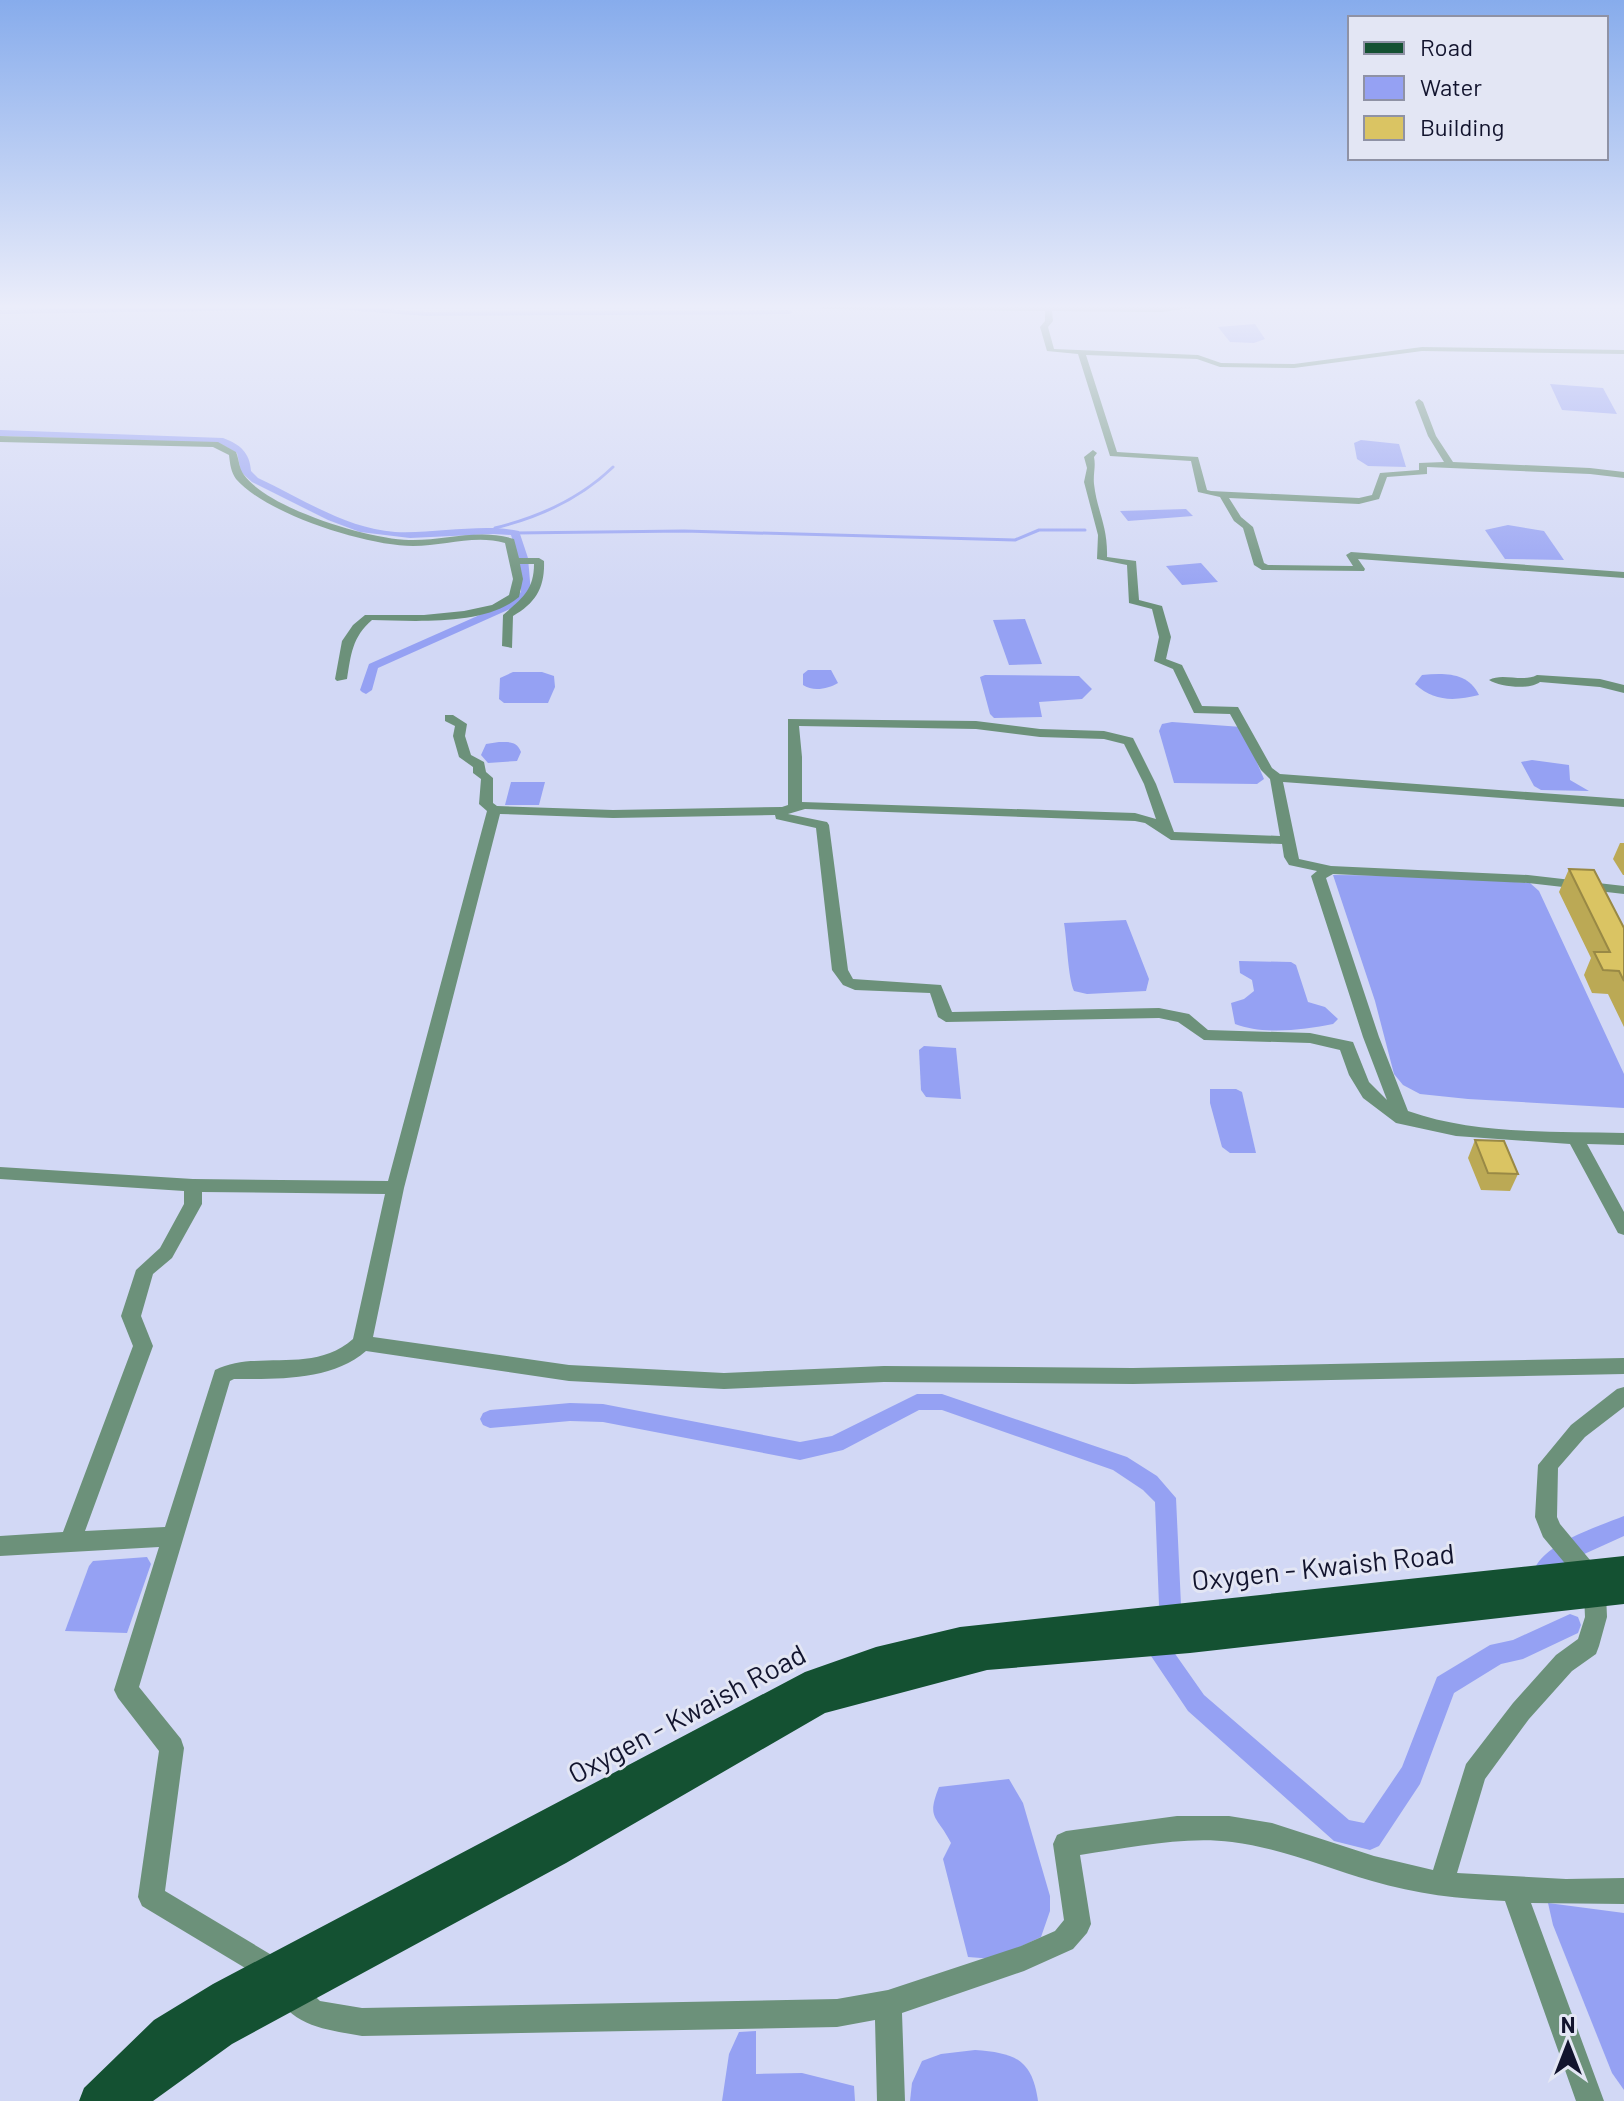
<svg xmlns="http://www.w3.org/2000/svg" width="1624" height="2101" viewBox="0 0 1624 2101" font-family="Barlow,sans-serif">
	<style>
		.water { fill: #95a1f3 }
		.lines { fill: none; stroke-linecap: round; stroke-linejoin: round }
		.stream { stroke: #95a1f3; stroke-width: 3 }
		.canal { fill: #95a1f3; fill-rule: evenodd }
		.minor { fill: #6c917a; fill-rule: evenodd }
		.major { fill: #145132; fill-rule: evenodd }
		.wall { fill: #bba955 }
		.building { fill: #dac463; stroke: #998945; stroke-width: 2 }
		.labels { text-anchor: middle; stroke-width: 6; stroke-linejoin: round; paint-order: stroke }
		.near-street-label { font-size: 28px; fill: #12142e; stroke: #e3e6f4 }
	</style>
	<rect width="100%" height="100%" fill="#d2d8f5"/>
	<g class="water">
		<path d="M1255,324L1265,339L1254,343L1230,342L1218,327Z"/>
		<path d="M1550,384L1603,388L1617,414L1562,410Z"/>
		<path d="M1361,440L1399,444L1406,467L1368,466L1357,459L1354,443Z"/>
		<path d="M1186,509L1193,516L1128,521L1120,511Z"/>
		<path d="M1508,525L1544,531L1564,560L1505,559L1485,530Z"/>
		<path d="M1201,563L1218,582L1182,585L1166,566Z"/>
		<path d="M1025,619L1042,664L1009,665L993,620Z"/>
		<path d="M808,670H831L838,683C828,689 813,692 803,685V674Z"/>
		<path d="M513,672H542L554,676L555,687L548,703H504L499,699L500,678Z"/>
		<path d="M985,675L1079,676L1092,689L1082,699L1039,702L1042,717L994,718L990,714L980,677Z"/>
		<path d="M1422,675C1444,673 1468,672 1479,695C1455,701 1434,702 1415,684Z"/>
		<path d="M1172,722L1242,727L1264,779L1257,784L1174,783L1159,731L1162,724Z"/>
		<path d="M499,742C509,742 517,741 521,752L517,761L488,763L481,755L486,744Z"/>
		<path d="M1532,760L1569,765L1570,780L1589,791L1541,790L1534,786L1521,762Z"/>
		<path d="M511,782H545L539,805H505Z"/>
		<path d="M1333,875L1425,876L1530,883L1539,891L1624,1074V1108L1468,1099L1420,1094L1403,1085L1394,1074L1375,1001Z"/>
		<path d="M1126,920L1149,979L1146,991L1087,994L1074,991C1068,978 1067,940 1064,923Z"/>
		<path d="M1239,961L1291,962L1296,965L1308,1002L1325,1007L1338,1019L1333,1024C1303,1030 1264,1035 1235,1024L1231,1003L1244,999L1254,991L1252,980L1240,973Z"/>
		<path d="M924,1046L956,1048L961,1099L926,1097L921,1090L919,1050Z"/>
		<path d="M1210,1089H1236L1242,1092L1256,1153H1230L1222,1147L1210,1103Z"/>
		<path d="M147,1557L151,1564L127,1633L65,1631L89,1566L93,1561Z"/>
		<path d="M1009,1779L1023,1803L1050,1896V1911L1041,1937L994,1959L968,1957L943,1859L951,1843C937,1815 926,1820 939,1787Z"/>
		<path d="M1548,1903L1624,1913V2090L1612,2073L1553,1925Z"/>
		<path d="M756,2031V2074L802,2073L854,2086L855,2101H722L729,2054L739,2032Z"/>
		<path d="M975,2050C1015,2053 1032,2059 1038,2101H910L912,2083L922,2061L941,2054Z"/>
	</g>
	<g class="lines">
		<g class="stream">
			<path d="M495,528C540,517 580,499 613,467"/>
			<path d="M515,533L684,531L1015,540L1039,530H1085"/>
		</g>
		<g class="canal">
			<path d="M203,307H357L426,312L789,310L793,312L789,314L426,316L331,309L0,314V310Z"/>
			<path d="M0,430L223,438C240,444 250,453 251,471L258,478C303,499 345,528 395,532C435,534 482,523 519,531L528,558L531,593L517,606L378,668L372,690L366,694L362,692L360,690L369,664L509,602L521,592L518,558L511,535L494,534L410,538L360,532L328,520L252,482L241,472L237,453L219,443L0,436Z"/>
			<path d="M917,1394H942L1127,1457L1157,1476L1176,1498L1181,1605L1178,1612L1170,1616L1162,1612L1159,1605L1155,1502L1143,1490L1113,1470L942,1410H919L843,1450L800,1460L603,1422L570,1421L490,1428L483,1425L480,1419L483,1413L490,1410L570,1403L603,1404L800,1442L832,1436Z"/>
			<path d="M1624,1516V1536L1571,1560L1554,1575L1546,1578L1538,1575L1535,1568C1546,1543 1599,1526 1624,1516Z"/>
			<path d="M1570,1614L1578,1617L1581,1625L1578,1633L1523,1659L1501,1664L1454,1693L1420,1784L1379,1846L1370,1850L1334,1841L1188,1711L1151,1656L1155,1648L1163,1645L1171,1648L1204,1695L1349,1820L1364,1823L1402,1767L1437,1677L1490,1645L1513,1640Z"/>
		</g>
		<g class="minor">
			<path d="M819,307H1197L1162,312L1052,311L1053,321L1048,327L1054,349L1198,355L1221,363L1294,364L1422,347L1624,350V354L1422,351L1294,368L1220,367L1197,359L1086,355L1117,452L1198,457L1207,490L1211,491L1359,498L1372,495L1380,473L1419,470V463L1444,462L1428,436L1415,402L1419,399L1423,402L1436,436L1453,462L1590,468L1624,472V478L1590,474L1427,467V474L1387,477L1379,499L1359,504L1229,498L1241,517L1253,527L1264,563L1268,565L1353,566L1346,555L1351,552L1624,572V578L1358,559L1365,569L1364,571L1262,570L1254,565L1243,528L1234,521L1220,497L1198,492L1191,461L1110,456L1078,354L1047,351L1040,327L1045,321V311L823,309Z"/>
			<path d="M0,436L218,442L236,452C239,459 239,469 244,475C269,509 368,539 409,540C445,541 478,528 514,539L519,558H539L544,561C545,587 536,603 513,616L512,648L502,646L503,615C521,599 534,591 534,564H520L523,579L519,597C486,626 414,621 372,620C352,637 351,655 347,679L337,681L335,679L342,641L353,625L365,615H424L464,611L492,605L509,595L513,579L505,543C475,534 444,546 413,546C367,546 266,514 236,479C231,472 230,464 229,455L213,447L0,442Z"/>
			<path d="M1093,450L1097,453L1094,457C1096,467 1093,474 1094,484C1097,511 1108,526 1107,557L1136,561L1139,600L1162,606L1171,637L1166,659L1182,665L1202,706L1238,707L1272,768L1280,774L1624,799V807L1283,782L1299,859L1331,866L1528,875L1624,886V894L1528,883L1333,874L1326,878L1379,1037L1408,1111C1476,1135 1553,1131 1624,1133V1145L1587,1144L1624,1212V1235L1618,1233L1570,1144L1456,1136L1396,1123L1363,1098L1349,1075L1340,1050L1310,1043L1204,1040L1178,1022L1159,1018L946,1022L938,1017L930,993L855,990L843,985L832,970L816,828L776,819L775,815L613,818L500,814L404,1188L373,1337L569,1365L724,1373L884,1366L1133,1368L1624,1358V1374L1133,1384L884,1382L724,1389L569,1381L366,1351C332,1381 276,1379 234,1379L230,1381L139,1687L181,1739L184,1748L165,1891L285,1963L289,1972L287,1978L299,1981L320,2001L362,2008L837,1999L888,1990L1021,1946L1055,1931L1064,1920L1053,1844L1057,1835L1066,1831L1177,1816H1229L1272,1823L1374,1856L1433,1870L1466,1764L1513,1703L1556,1655L1578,1639L1585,1617L1584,1594L1578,1579L1543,1537L1535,1517L1538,1465L1571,1425L1617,1389L1624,1387V1407L1585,1437L1558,1468L1557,1517L1560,1524L1595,1566L1606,1594L1607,1617L1599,1646L1596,1654L1572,1671L1529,1719L1485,1779L1457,1873L1566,1879L1624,1878V1904L1531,1903L1604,2101H1576L1505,1901C1459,1899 1416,1894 1372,1881C1326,1868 1281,1848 1232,1842C1182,1836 1130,1848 1080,1855L1091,1924L1087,1933L1073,1949L1024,1971L902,2013L905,2101H877L875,2020L837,2027L362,2036C329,2030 290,2027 275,1991L278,1985L267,1981L142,1906L138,1897L159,1751L118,1698L114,1690L159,1547L0,1556V1536L63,1532L133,1346L121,1316L136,1270L160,1248L184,1204V1191L0,1179V1167L193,1179L388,1181L487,811L479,804L481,779L473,773V767L459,757L453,736L455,726L445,721V715H453L467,724L465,736L471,755L484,762L486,772L493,778V803L497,806L613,810L782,807L788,805V719L976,721L1040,729L1104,731L1133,738L1156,784L1174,832L1280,836L1270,779L1261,770L1230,714L1194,713L1173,669L1154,661L1159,637L1152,609L1129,603L1127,565L1097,559L1098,535L1084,482L1087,468L1084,457ZM799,726L976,729L1040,737L1104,739L1124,744L1144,784L1156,819L1135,813L802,802V757ZM805,809L1135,821L1145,823L1171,840L1282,844L1284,857L1289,865L1317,871L1311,876L1363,1037L1387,1100L1369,1082L1353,1042L1310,1033L1208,1030L1189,1014L1159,1008L952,1012L941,985L853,979L848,970L829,825L827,822L788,814ZM202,1192L385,1194L353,1339C312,1375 258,1349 215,1370L165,1527L85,1531L153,1346L141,1316L153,1274L172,1258L202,1204Z"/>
			<path d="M1537,675L1600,679L1624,685V693L1600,687L1540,682C1530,690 1500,687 1489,680C1503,672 1522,683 1537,675Z"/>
		</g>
		<path class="major" d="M1624,1556V1604L1190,1653L987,1670L825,1713L566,1863L232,2044L153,2101H79L84,2088L154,2020L213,1984L805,1672L876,1647L960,1627Z"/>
	</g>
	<g class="wall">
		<path d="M1620,843H1624V875H1623L1613,859Z"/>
		<path d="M1569,869L1624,928V1027L1608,994L1592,993L1584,975L1591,958L1559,892Z"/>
		<path d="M1475,1140L1518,1174L1510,1191L1481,1190L1468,1158Z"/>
	</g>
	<g class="building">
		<path d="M1569,869L1594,870L1624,928V981L1619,971L1603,970L1594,952H1610Z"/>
		<path d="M1475,1140L1504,1141L1518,1174L1488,1173Z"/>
	</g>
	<linearGradient id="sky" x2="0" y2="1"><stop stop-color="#87acec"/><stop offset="0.51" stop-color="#ebedfa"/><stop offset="1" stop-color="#ebedfa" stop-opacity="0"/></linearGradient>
	<rect width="1624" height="601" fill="url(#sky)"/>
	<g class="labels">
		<g class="near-street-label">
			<text transform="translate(1323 1567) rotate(-6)" y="10">Oxygen - Kwaish Road</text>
			<text transform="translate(687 1714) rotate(-28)" y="10">Oxygen - Kwaish Road</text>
		</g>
	</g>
	<rect x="1348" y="16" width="260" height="144" fill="#e3e6f4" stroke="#8f92a5" stroke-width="2"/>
	<rect x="1364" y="42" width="40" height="12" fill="#145132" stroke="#8f92a5" stroke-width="2"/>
	<text x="1420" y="56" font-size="24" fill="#12142e">Road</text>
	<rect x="1364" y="76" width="40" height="24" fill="#95a1f3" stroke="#8f92a5" stroke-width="2"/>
	<text x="1420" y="96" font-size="24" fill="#12142e">Water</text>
	<rect x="1364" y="116" width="40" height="24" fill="#dac463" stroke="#8f92a5" stroke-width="2"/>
	<text x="1420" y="136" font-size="24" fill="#12142e">Building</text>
	<g transform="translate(1568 2045)" stroke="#e3e6f4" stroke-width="6" paint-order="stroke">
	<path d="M0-6L14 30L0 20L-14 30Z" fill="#12142e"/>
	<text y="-12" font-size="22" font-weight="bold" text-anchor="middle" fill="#12142e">N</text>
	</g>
</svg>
